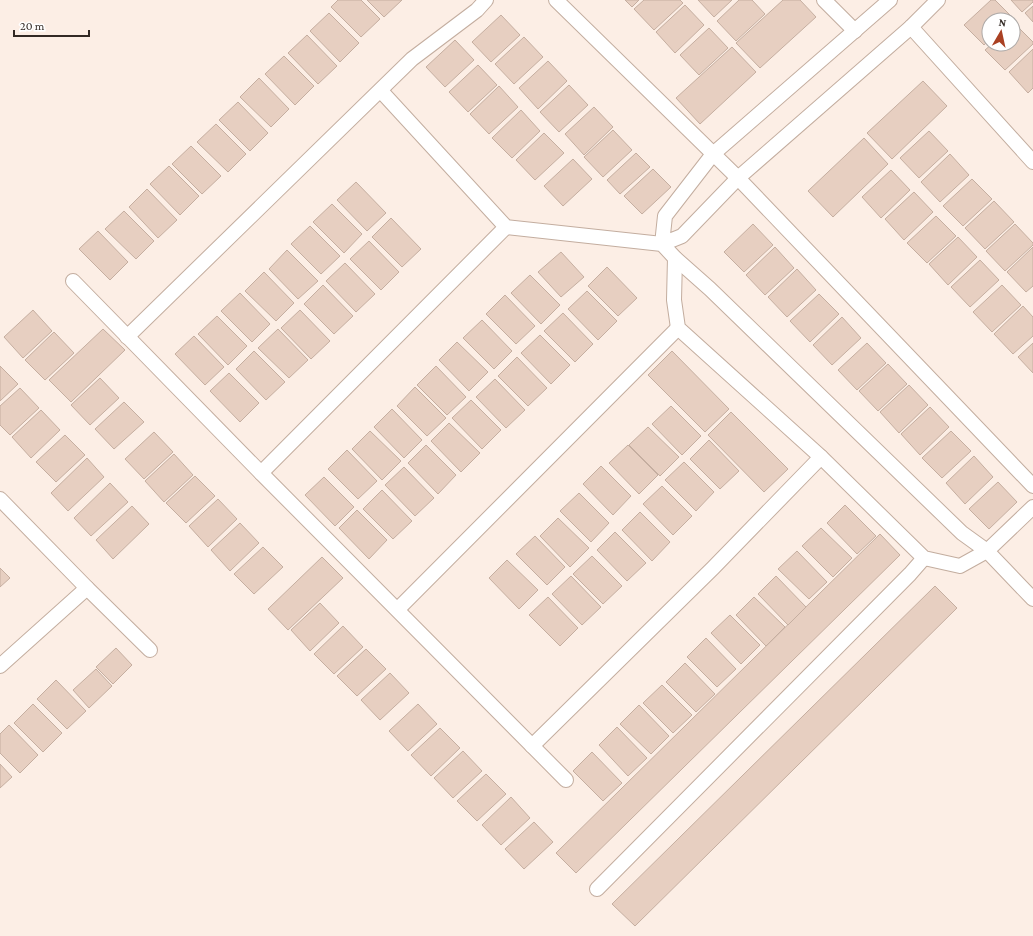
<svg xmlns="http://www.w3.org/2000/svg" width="1033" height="936" viewBox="0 0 1033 936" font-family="'Crimson Pro',serif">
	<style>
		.building { fill: #e7cfc1; stroke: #c5aea0 }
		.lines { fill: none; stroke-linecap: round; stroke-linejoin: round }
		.lane-casing { stroke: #c3ad9f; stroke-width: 16 }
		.lane { stroke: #fff; stroke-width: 14 }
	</style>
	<rect width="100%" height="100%" fill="#fceee5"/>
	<g class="building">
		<path d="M338,0H361L380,19L361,37L331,7Z"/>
		<path d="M367,0H402L384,17Z"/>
		<path d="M625,0H639L632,7Z"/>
		<path d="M644,0H680L683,3L654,30L634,9Z"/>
		<path d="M698,0H732L714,17Z"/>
		<path d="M739,0H752L765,14L736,41L717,21Z"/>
		<path d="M783,0H800L816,17L760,68L736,43Z"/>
		<path d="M991,0H995L1013,18L1011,20H989V40L984,45L964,25Z"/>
		<path d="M1011,0H1033V2L1022,12Z"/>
		<path d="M685,5L704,25L675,53L656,32Z"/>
		<path d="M1033,6V22L1025,13Z"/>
		<path d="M329,13L359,43L340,62L310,31Z"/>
		<path d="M501,15L520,35L491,62L472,42Z"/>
		<path d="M1014,23L1033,42V44L1005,70L985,50L992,44H1013V24Z"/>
		<path d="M709,28L728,48L699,75L680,55Z"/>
		<path d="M307,35L337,66L318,84L288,53Z"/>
		<path d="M524,37L543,57L514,84L495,64Z"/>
		<path d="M455,40L474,60L445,87L426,67Z"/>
		<path d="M732,47L756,72L700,124L676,98Z"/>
		<path d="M1033,49V88L1028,93L1009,72Z"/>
		<path d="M284,56L314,86L295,105L265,74Z"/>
		<path d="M548,61L567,81L538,109L519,88Z"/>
		<path d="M478,65L497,85L468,112L449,92Z"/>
		<path d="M259,78L289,109L271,127L240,97Z"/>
		<path d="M923,81L947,106L892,159L867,133Z"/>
		<path d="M569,85L588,105L559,132L540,112Z"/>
		<path d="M499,86L518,107L489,134L470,114Z"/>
		<path d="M238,102L268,133L250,151L219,120Z"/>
		<path d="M594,107L613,127L584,155L565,134Z"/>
		<path d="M521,110L540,131L512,158L492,138Z"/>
		<path d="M216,124L246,154L228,172L197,142Z"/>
		<path d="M613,130L632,150L603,177L584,157Z"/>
		<path d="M929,131L948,151L919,178L900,158Z"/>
		<path d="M544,133L564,153L535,180L516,160Z"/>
		<path d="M864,138L888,164L833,217L808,191Z"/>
		<path d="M191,146L221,176L202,194L172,164Z"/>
		<path d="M636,153L650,167L620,194L607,180Z"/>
		<path d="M950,154L969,175L940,202L921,182Z"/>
		<path d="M573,159L592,179L563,206L544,186Z"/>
		<path d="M169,166L199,196L180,215L150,184Z"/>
		<path d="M653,169L671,187L642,214L624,196Z"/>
		<path d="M891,170L910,190L881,218L862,197Z"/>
		<path d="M972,179L992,199L963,226L943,206Z"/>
		<path d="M356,182L386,213L367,231L337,200Z"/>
		<path d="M147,189L177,220L158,238L129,207Z"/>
		<path d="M914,192L933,212L904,240L885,219Z"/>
		<path d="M994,201L1014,222L985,249L965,228Z"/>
		<path d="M332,204L362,234L344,253L313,222Z"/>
		<path d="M124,211L154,241L136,259L105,229Z"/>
		<path d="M936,216L956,236L927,263L907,243Z"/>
		<path d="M391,218L421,249L402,267L372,237Z"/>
		<path d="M753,224L773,245L744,272L724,252Z"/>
		<path d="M1015,224L1033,243V245L1005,271L986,251Z"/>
		<path d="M310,226L340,256L321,274L291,244Z"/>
		<path d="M98,231L128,262L110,280L79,249Z"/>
		<path d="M958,237L977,257L948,285L929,264Z"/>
		<path d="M369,241L399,272L381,290L350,259Z"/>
		<path d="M775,247L794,268L765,295L746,275Z"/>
		<path d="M1033,247V286L1026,292L1007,272Z"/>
		<path d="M287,250L318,281L298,299L269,269Z"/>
		<path d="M561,252L584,277L561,297L538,272Z"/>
		<path d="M980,260L999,280L970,307L951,287Z"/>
		<path d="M345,263L375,294L356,312L326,281Z"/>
		<path d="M607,267L637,298L618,316L588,286Z"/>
		<path d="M797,269L816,290L787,317L768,297Z"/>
		<path d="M264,272L294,303L276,321L245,291Z"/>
		<path d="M530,275L560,305L541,324L511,293Z"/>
		<path d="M323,285L353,316L334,334L304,304Z"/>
		<path d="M1002,285L1021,305L992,332L973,312Z"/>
		<path d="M587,291L617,321L598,340L568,309Z"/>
		<path d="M240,293L270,324L252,342L221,311Z"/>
		<path d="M819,294L839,314L810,342L790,321Z"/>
		<path d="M505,295L535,326L516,344L486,314Z"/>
		<path d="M1023,306L1033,317V336L1013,354L994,334Z"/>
		<path d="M33,310L52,331L23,358L4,337Z"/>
		<path d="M300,310L330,341L311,359L281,328Z"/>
		<path d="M563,313L593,344L575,362L544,331Z"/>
		<path d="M217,316L247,346L228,365L198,334Z"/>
		<path d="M842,317L861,338L832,365L813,345Z"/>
		<path d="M482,320L512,351L494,369L463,338Z"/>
		<path d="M103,329L125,350L71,402L49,380Z"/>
		<path d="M278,329L308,360L289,378L258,348Z"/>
		<path d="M54,332L74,353L45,380L25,360Z"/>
		<path d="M540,335L570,365L551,384L521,353Z"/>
		<path d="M194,336L224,367L205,385L175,354Z"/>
		<path d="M457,342L488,372L469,391L439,360Z"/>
		<path d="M867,343L886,363L857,390L838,370Z"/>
		<path d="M1033,343V373L1018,357Z"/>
		<path d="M254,351L285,382L266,400L236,369Z"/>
		<path d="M672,351L729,409L705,432L648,375Z"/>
		<path d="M517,357L547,388L528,406L498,376Z"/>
		<path d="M888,364L907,384L878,411L859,391Z"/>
		<path d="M0,366L18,384L0,401Z"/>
		<path d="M436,366L466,397L447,415L417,385Z"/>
		<path d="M229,373L259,403L240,422L210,391Z"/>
		<path d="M100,378L119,398L90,425L71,405Z"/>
		<path d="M495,379L525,410L506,428L476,397Z"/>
		<path d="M909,385L928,405L899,433L880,412Z"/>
		<path d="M415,387L446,418L427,436L397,406Z"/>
		<path d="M20,388L39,408L10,435L0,425V406Z"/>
		<path d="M471,400L501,430L482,449L452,418Z"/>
		<path d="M124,402L144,422L114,449L95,429Z"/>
		<path d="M671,406L701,436L682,455L652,424Z"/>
		<path d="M930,407L949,427L920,455L901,434Z"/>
		<path d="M392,409L422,440L404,458L374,427Z"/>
		<path d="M41,410L60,430L31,458L12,437Z"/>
		<path d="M731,412L788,469L764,492L708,435Z"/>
		<path d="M449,423L480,453L461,472L431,441Z"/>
		<path d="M648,427L679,457L660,476L629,445Z"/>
		<path d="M370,431L401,461L382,480L352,449Z"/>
		<path d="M951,431L971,451L942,478L922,458Z"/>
		<path d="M154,432L173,452L144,479L125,459Z"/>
		<path d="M65,435L85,455L56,482L36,462Z"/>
		<path d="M709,440L739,471L720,489L690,459Z"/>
		<path d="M426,445L456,475L438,494L408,463Z"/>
		<path d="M628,445L658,475L639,494L609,463Z"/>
		<path d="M347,450L377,481L358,499L328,469Z"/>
		<path d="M174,454L193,475L164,502L145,481Z"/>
		<path d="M974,456L993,477L965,504L946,483Z"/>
		<path d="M87,458L104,477L68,511L51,493Z"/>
		<path d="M684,462L714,492L696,511L665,480Z"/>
		<path d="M601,466L631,496L613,515L583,484Z"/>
		<path d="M404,467L434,498L415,516L385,485Z"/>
		<path d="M195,476L215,496L186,523L166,503Z"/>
		<path d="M324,477L354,507L335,526L305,495Z"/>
		<path d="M998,482L1017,502L989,529L969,509Z"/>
		<path d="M110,483L128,502L91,536L74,518Z"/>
		<path d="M662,486L692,516L673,535L643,504Z"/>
		<path d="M382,490L412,521L393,539L363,509Z"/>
		<path d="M579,493L609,523L591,542L560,511Z"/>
		<path d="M218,499L237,519L208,547L189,526Z"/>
		<path d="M845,505L876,536L857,554L827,523Z"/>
		<path d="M132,506L149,524L113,559L96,540Z"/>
		<path d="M357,510L387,540L369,559L339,528Z"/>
		<path d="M640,512L670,542L652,561L622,530Z"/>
		<path d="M558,518L589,548L570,567L540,536Z"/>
		<path d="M240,523L259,543L230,571L211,550Z"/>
		<path d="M821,528L852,558L833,577L802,546Z"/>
		<path d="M615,532L646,563L627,581L597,550Z"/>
		<path d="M880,534L900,555L576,873L556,853Z"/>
		<path d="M535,536L565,567L547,585L516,554Z"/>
		<path d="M263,547L283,567L254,594L234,574Z"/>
		<path d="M797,551L827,582L809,599L778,569Z"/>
		<path d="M592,556L622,586L603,604L573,574Z"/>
		<path d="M322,557L343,578L288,630L268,609Z"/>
		<path d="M507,560L538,590L519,609L489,578Z"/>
		<path d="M0,568L10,578L0,587Z"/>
		<path d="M571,576L601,607L582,625L552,594Z"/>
		<path d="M776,576L806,607L788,625L758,594Z"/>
		<path d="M935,586L957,608L635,926L612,904Z"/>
		<path d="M548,597L578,628L560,646L529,615Z"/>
		<path d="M754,597L785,627L766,646L736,615Z"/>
		<path d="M320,603L339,623L310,651L291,630Z"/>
		<path d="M730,615L760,645L741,664L711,633Z"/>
		<path d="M343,626L363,647L334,674L314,654Z"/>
		<path d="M706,638L736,669L717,687L687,657Z"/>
		<path d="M116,648L132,665L113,684L96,667Z"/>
		<path d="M366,649L386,669L357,696L337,676Z"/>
		<path d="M685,663L715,694L696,712L666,682Z"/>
		<path d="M96,669L112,686L89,708L73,690Z"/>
		<path d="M390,673L409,693L380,720L361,700Z"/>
		<path d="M56,680L86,711L67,729L37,699Z"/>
		<path d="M662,685L692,715L673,733L643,703Z"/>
		<path d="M33,704L62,733L43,752L14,723Z"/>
		<path d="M418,704L437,724L408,751L389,731Z"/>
		<path d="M639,705L669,736L651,754L620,724Z"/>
		<path d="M9,725L38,755L20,773L0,753V734Z"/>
		<path d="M617,727L647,758L628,776L599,745Z"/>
		<path d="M440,728L460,748L431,776L411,755Z"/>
		<path d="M463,751L482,771L453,798L434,778Z"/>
		<path d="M592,752L622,783L603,801L573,771Z"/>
		<path d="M0,764L12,777L0,788Z"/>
		<path d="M486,774L506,794L477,821L457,801Z"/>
		<path d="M511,797L530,818L501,845L482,825Z"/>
		<path d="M534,822L553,842L524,869L505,849Z"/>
	</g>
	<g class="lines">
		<g class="lane-casing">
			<g id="lane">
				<path d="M556,0L738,178L1033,486"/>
				<path d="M824,0L855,31"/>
				<path d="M890,0L713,154L665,216L662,244L682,236L738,178L911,27L938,0"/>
				<path d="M911,27L1033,162"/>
				<path d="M381,91L506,227L662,244L675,258L710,289L962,533L987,551L1033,599"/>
				<path d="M675,258L674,300L678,328L821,457L924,558L960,566L987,551L1033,507"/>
				<path d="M73,281L261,473L506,227"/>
				<path d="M127,337L412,59L477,10L486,0"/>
				<path d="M261,473L566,780"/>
				<path d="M0,499L87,588L0,666"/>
				<path d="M87,588L150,650"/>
				<path d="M398,609L678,328"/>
				<path d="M532,746L713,568L821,457"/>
				<path d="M597,889L910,574L924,558"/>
			</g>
		</g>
		<use href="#lane" class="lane"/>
	</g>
	<g transform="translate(1001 32) rotate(9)"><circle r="19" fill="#ffffff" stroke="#ada9a7"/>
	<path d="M0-3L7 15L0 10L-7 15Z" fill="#aa4123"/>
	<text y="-6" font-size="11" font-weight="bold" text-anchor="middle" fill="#322924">N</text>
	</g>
	<path d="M14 30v6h75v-6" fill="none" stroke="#322924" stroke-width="2"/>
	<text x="20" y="30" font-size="12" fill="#322924" stroke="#ffffff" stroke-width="3" paint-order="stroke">20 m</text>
</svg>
